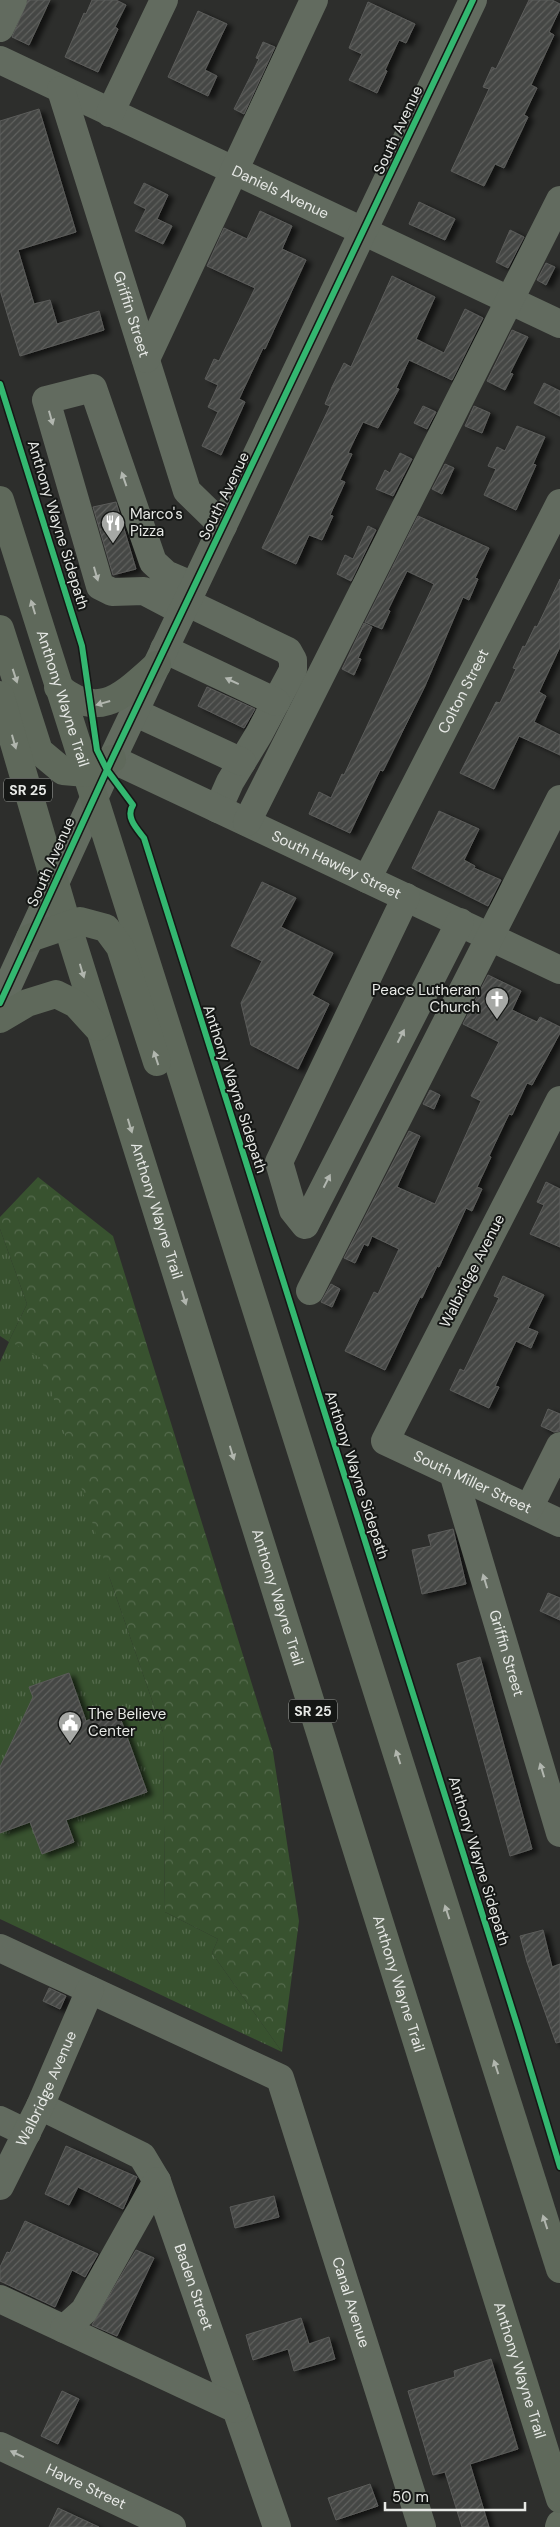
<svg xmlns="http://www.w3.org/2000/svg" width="560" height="2527" viewBox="0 0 560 2527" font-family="'DM Sans',sans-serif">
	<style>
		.forest { fill: url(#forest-crowns) }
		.park { fill: url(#park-tufts) }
		.building { fill: url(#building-hatch); stroke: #5b5c5a; filter: url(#shadow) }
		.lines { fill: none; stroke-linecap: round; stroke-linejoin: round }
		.minor { stroke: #626b5f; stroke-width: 28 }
		.major { stroke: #626c5e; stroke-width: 28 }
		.highway { stroke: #5f695b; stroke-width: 28 }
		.cycleway-casing { stroke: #151715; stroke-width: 9 }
		.cycleway { stroke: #33b770; stroke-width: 6 }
		.oneway { fill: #b2b7b0 }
		.oneway2 { fill: #b1b6ae }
		.labels { text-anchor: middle; stroke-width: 4; stroke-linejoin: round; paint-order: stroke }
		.shield { fill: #151715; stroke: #a8aaa7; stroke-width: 1 }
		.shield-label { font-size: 14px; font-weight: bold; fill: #e7e9e6 }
		.street-label { font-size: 15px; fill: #e7e9e6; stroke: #151715 }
		.poi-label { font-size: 15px; fill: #e7e9e6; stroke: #151715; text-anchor: start }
	</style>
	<defs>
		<pattern id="forest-crowns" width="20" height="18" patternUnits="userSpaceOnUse" patternTransform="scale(1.25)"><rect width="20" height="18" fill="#38522f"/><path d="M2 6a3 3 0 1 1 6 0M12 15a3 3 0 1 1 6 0" fill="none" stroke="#556b4d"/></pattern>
		<pattern id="park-tufts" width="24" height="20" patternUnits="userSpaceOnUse" patternTransform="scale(1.25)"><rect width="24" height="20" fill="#38522f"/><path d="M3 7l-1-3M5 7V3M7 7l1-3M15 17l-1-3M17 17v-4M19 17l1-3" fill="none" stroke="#556b4d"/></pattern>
		<pattern id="building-hatch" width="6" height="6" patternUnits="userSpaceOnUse" patternTransform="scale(1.25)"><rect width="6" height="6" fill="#454644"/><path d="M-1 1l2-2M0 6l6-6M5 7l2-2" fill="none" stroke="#60615f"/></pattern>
		<filter id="shadow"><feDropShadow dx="5.5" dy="3" stdDeviation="2.5" flood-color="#0009"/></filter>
	</defs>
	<rect width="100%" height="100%" fill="#2d2e2c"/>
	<path class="forest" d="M38,1177L113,1236L273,1752L299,1921L282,2052L212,1953L218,1939L165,1912L163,1732L110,1579L9,1341L27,1304L0,1229V1217Z"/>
	<path class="park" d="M0,1229L27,1304L9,1341L41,1358L110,1579L163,1732L165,1912L218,1939L212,1953L282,2052L0,1919V1362L9,1342L0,1336Z"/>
	<g class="building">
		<path d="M28,0H50L29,45L12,37Z"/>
		<path d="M92,0H116L126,5L115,27L118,29L98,72L65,57L84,13L86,14Z"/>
		<path d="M529,0H552L560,4V9L549,32L554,35L531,85L537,88L524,115L528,117L504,168L495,164L484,186L451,171L489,89L483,87L492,67L496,69Z"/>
		<path d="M368,2L415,24L406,43L399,40L385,70L387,71L377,93L349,80L362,54L349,48Z"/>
		<path d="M198,11L227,24L205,70L217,76L208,96L168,77Z"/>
		<path d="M263,42L275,47L244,114L234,109L259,59L256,58Z"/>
		<path d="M39,109L76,232L18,250L34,304L50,300L57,324L99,311L104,330L20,356L0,290V121Z"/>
		<path d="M144,183L168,195L157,219L172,226L163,244L135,231L146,209L134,203Z"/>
		<path d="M419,202L455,219L445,240L409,224Z"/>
		<path d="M260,211L292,226L282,249L306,260L265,349L263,348L239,399L245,402L221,455L202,446L218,412L208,407L218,385L205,379L214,359L219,361L255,288L207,266L224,228L247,239Z"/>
		<path d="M510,230L524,237L508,268L496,262Z"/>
		<path d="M546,263L555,267L546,285L537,280Z"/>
		<path d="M392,276L435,297L416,339L444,353L465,309L483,318L452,380L409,360L396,388L399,389L378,428L363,422L348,453L352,454L340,480L345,482L330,515L333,516L322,540L309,535L296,564L262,548L330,406L325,404L332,387L344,363L351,367Z"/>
		<path d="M512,330L528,337L510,373L513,374L505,390L487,381Z"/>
		<path d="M544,383L560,391V416L534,403Z"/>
		<path d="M423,406L436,412L427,429L414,423Z"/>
		<path d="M474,406L490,413L482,433L465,426Z"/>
		<path d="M517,426L545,437L533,464L536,465L516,510L484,495L496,469L488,466L497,447L505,451Z"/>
		<path d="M400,453L412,459L393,496L376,489L385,470L390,473Z"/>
		<path d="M445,464L454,468L442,494L432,489Z"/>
		<path d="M116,502L136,569L113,575L93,507Z"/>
		<path d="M418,516L489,548L475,578L478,579L469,600L463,597L425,686L383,771L380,770L350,833L309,814L319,792L331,798L342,774L344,775L434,584L407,571L388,610L390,611L382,629L365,622Z"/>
		<path d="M368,526L376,530L351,581L337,574L345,555L353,559Z"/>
		<path d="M560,579V647L539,692L546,696L534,722L560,735V755L519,736L494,789L460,773L496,702L500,703L516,669L513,668L523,646L525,647L535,626L537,627Z"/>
		<path d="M364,623L372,627L358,658L361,659L354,675L342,669Z"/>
		<path d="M207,687L255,709L244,728L198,706Z"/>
		<path d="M439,811L479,829L464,860L475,866L474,868L501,880L488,906L412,868Z"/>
		<path d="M262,882L296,898L281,927L333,953L312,995L329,1004L298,1069L251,1045L241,1003L262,961L231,946Z"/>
		<path d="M488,975L521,991L512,1010L537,1022L540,1017L560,1027V1033L532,1085L527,1083L512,1115L509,1114L489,1156L491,1157L477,1187L482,1189L472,1211L466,1208L439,1267L437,1266L422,1298L420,1297L385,1370L345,1351L374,1292L378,1294L399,1249L372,1236L368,1246L364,1244L355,1263L344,1258L409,1131L420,1136L397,1187L435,1204L481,1101L471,1096L499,1042L463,1024Z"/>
		<path d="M430,1090L440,1095L434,1109L423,1104Z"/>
		<path d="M546,1182L560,1189V1247L530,1234L544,1205L537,1202Z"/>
		<path d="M503,1276L544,1295L528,1328L538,1332L531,1348L516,1341L495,1386L499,1387L489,1408L450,1390L460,1369L464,1371L499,1298L494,1296Z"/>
		<path d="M331,1284L340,1289L332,1307L321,1302Z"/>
		<path d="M548,1409L560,1414V1431L554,1432L541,1426Z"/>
		<path d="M453,1529L466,1584L422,1594L412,1550L431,1546L428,1535Z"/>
		<path d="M548,1593L560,1598V1620L540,1611Z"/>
		<path d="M480,1657L532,1849L510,1856L457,1664Z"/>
		<path d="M69,1673L86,1721L117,1709L147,1792L66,1820L74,1842L42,1854L30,1822L0,1833V1767L33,1697L29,1687Z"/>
		<path d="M543,1930L552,1967L560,1964V2042L556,2043L527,1962L520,1936Z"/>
		<path d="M49,1988L66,1996L60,2009L43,2001Z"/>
		<path d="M66,2146L137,2177L123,2209L78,2187L69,2205L45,2194Z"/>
		<path d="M274,2196L279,2217L235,2228L230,2207Z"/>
		<path d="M25,2221L98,2254L85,2277L72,2270L55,2307L0,2281V2267L7,2252L10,2253Z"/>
		<path d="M136,2250L154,2258L117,2336L92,2325Z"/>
		<path d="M301,2318L309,2344L329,2337L335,2359L294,2371L288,2349L253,2360L246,2335Z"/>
		<path d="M491,2359L518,2449L470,2464L489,2527H462L445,2472L433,2475L408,2391L455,2377L454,2371Z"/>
		<path d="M62,2391L79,2399L58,2444L41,2436Z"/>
		<path d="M370,2484L378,2506L336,2520L328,2498Z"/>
		<path d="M58,2508L99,2527H49Z"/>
	</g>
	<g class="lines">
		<g class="minor">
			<path d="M0,28L13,0"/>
			<path id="s1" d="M0,60L560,324"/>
			<path id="s2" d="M61,90L187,491L223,526"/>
			<path d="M110,113L164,0"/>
			<path d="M146,359L314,0"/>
			<path d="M186,602L288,651L293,660V670L259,734L230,782L218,809"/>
			<path d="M182,611L144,591L112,592L100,586L46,400L93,388L153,562L166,574L194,586"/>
			<path d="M164,649L276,702"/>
			<path d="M134,712L242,762"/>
			<path id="s3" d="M112,759L560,970"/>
			<path d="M247,822L560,200"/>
			<path id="s4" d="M367,879L560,503"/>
			<path d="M406,897L279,1162L293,1210L305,1225L460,922"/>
			<path d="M0,1003L112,759L473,0"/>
			<path id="s5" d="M560,1100L385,1441L560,1523"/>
			<path d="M310,1291L560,799"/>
			<path id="s6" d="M453,1473L560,1833"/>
			<path d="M529,1508L560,1446"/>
			<path id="s7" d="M0,1948L280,2078L422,2527"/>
			<path id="s8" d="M40,2106L142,2156L157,2181L277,2527"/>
			<path d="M0,2120L27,2133"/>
			<path id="s9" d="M0,2186L40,2106L90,1990"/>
			<path d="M0,2299L236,2409"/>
			<path d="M64,2329L84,2311L157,2181"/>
			<path id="s10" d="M0,2446L172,2527"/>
		</g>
		<path class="major" d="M559,2527L560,2524"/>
		<g class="highway">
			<path id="s11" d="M0,500L560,2269"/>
			<path d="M0,629L39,751L63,771L86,773L112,759"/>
			<path d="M58,687C100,722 124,694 157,665"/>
			<path id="s12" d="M0,695L67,924L560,2499"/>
			<path d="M30,938L80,921L106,928L120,947L157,1062"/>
			<path d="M0,1019L27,1003L56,994L76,1004L97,1027"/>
		</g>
		<g class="cycleway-casing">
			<g id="cycleway">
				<path d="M0,384L82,646L97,750L107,770L133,805C125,817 137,829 144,838L519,2031L560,2167"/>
				<path d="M0,1003L112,759L473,0"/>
			</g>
		</g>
		<use href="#cycleway" class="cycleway"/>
	</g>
	<defs><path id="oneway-solid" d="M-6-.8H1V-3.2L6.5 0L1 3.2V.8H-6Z" transform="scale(1.25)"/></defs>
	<g class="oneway">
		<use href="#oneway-solid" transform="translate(51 418) rotate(74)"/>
		<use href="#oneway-solid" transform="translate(124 479) rotate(-109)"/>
		<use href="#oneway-solid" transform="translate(96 574) rotate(74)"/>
		<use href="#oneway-solid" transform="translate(232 681) rotate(-155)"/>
		<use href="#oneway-solid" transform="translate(401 1036) rotate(-63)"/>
		<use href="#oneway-solid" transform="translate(327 1181) rotate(-63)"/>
		<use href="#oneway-solid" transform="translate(485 1581) rotate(-107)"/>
		<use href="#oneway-solid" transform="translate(542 1770) rotate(-107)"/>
		<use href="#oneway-solid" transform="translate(17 2454) rotate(-155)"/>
	</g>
	<g class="oneway2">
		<use href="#oneway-solid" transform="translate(33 607) rotate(-107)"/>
		<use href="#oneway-solid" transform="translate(15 676) rotate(72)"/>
		<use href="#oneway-solid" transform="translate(103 703) rotate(164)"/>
		<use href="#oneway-solid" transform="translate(14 742) rotate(74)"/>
		<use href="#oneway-solid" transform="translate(82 971) rotate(73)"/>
		<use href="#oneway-solid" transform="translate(156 1058) rotate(-108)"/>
		<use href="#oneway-solid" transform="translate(130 1126) rotate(73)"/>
		<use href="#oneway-solid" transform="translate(184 1298) rotate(73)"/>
		<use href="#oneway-solid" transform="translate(232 1453) rotate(73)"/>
		<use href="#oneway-solid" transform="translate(398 1757) rotate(-108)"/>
		<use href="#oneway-solid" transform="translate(447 1912) rotate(-108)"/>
		<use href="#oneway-solid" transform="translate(496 2067) rotate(-108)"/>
		<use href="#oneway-solid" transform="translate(545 2222) rotate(-108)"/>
	</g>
	<defs>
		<g id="restaurant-pin" transform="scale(1.25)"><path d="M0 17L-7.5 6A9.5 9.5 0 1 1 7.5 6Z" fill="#a6a8a5" stroke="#151715"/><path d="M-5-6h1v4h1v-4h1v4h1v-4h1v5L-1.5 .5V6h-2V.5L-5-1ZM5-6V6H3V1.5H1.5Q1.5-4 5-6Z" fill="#fff"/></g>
		<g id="church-pin" transform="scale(1.25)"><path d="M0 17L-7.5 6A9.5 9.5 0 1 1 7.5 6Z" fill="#a6a8a5" stroke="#151715"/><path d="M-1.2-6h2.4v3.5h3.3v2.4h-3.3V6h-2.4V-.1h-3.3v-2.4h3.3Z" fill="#fff"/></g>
		<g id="civic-pin" transform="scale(1.25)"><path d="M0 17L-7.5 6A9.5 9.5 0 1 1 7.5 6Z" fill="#a6a8a5" stroke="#151715"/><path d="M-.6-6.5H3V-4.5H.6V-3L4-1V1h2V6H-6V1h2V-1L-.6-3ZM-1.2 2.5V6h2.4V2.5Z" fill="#fff"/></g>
	</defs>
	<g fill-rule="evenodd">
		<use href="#restaurant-pin" x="113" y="523"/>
		<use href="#church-pin" x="497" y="999"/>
		<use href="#civic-pin" x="70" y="1723"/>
	</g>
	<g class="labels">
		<g class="shield">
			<rect x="4" y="778.5" width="48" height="23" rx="4"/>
			<rect x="289" y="1699.5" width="48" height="23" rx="4"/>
		</g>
		<g class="shield-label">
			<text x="28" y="795">SR 25</text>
			<text x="313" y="1716">SR 25</text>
		</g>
		<g class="street-label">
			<text transform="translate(398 130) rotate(-65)" y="5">South Avenue</text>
			<text dy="5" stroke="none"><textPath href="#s1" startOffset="310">Daniels Avenue</textPath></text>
			<text dy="5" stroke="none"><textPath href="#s2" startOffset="235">Griffin Street</textPath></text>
			<text transform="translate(224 496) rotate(-64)" y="5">South Avenue</text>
			<text transform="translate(58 525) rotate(73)" y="5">Anthony Wayne Sidepath</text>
			<text dy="5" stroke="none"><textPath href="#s4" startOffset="211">Colton Street</textPath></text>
			<text dy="5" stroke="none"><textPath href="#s11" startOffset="208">Anthony Wayne Trail</textPath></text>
			<text transform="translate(51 862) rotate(-66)" y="5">South Avenue</text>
			<text dy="5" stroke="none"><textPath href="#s3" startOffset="248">South Hawley Street</textPath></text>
			<text transform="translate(235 1089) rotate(72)" y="5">Anthony Wayne Sidepath</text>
			<text dy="5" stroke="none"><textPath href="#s12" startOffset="539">Anthony Wayne Trail</textPath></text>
			<text transform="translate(472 1271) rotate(-63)" y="5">Walbridge Avenue</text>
			<text transform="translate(357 1475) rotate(72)" y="5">Anthony Wayne Sidepath</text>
			<text dy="5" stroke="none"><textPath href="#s5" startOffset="480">South Miller Street</textPath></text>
			<text dy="5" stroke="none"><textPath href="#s12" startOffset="944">Anthony Wayne Trail</textPath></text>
			<text dy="5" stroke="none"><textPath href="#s6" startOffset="188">Griffin Street</textPath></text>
			<text transform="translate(479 1861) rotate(73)" y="5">Anthony Wayne Sidepath</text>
			<text dy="5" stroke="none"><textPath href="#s12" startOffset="1349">Anthony Wayne Trail</textPath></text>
			<text dy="5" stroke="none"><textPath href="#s9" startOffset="108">Walbridge Avenue</textPath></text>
			<text dy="5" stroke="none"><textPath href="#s8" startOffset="255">Baden Street</textPath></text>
			<text dy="5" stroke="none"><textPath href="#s7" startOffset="544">Canal Avenue</textPath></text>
			<text dy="5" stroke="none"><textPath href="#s12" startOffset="1754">Anthony Wayne Trail</textPath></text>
			<text dy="5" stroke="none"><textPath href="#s10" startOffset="95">Havre Street</textPath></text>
		</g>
		<g class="poi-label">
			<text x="130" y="519">Marco's<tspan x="130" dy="17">Pizza</tspan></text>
			<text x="480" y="995" text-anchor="end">Peace Lutheran<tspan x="480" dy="17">Church</tspan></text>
			<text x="88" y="1719">The Believe<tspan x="88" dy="17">Center</tspan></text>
		</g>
	</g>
	<path d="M385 2502v8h140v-8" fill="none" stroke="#e7e9e6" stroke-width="2.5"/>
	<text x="392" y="2502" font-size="15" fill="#e7e9e6" stroke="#151715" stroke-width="4" paint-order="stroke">50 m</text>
</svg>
